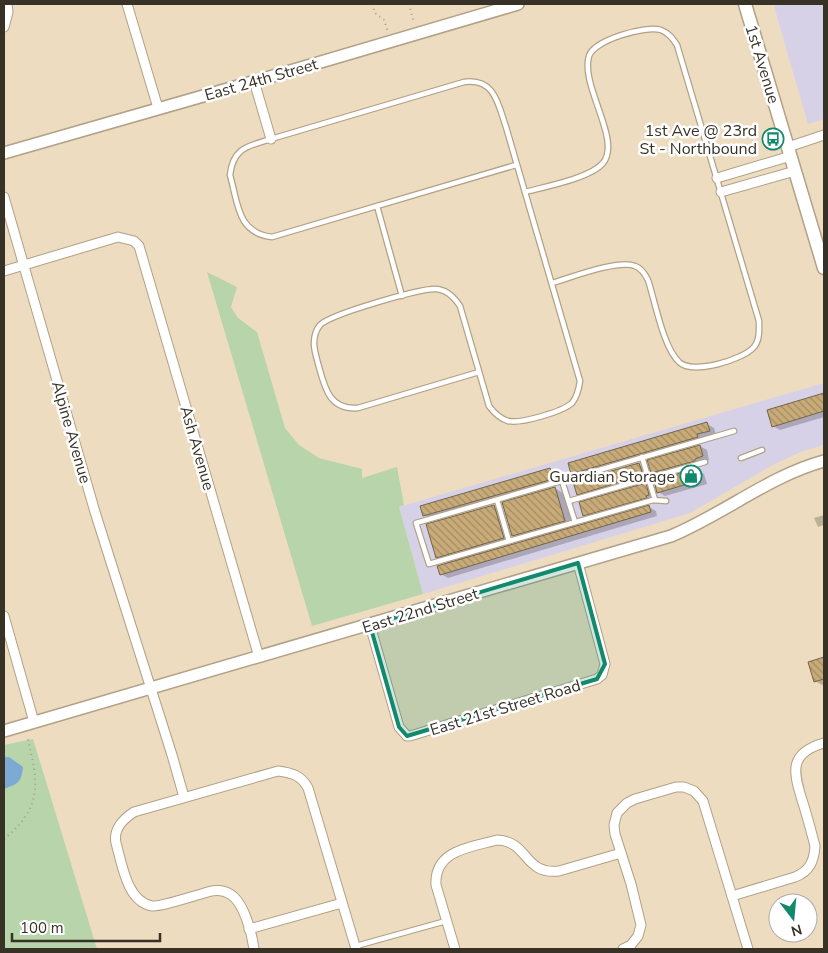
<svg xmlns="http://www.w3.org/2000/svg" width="828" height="953" viewBox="0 0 828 953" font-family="'Nunito Sans',sans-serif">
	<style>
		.commercial { fill: #d6d1e7 }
		.green { fill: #b7d4ab }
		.water { fill: #7daad2 }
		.shadow { fill: #0003 }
		.building { fill: url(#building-back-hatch); stroke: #72644b }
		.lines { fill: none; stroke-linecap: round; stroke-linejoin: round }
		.service-casing { stroke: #b1a186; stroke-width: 7 }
		.minor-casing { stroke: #b1a186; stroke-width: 11 }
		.tertiary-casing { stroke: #b1a186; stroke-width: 14 }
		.secondary-casing { stroke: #b1a186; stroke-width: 15 }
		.path { stroke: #aa9d87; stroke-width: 2; stroke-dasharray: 1 4; stroke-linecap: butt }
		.service { stroke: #fff; stroke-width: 4.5 }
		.minor { stroke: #fff; stroke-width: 9 }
		.tertiary { stroke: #fff; stroke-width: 11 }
		.secondary { stroke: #fff; stroke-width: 12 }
		.marked { fill: #12896b; fill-opacity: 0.2; stroke: #12896b; stroke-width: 4; stroke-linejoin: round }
		.labels { text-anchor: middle; stroke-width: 5; stroke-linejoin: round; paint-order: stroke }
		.street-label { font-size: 16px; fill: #373126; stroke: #fff }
		.poi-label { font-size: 16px; fill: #373126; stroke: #fff; text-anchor: end }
	</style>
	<defs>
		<pattern id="building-back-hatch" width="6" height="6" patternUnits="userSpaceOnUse" patternTransform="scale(1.25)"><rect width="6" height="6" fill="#c8ab78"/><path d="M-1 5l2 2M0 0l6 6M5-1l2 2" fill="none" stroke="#a38c62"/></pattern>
	</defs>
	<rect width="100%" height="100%" fill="#eddcc0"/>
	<g class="commercial">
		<path d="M783,4H824V119L808,124L774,6Z"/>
		<path d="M824,383V445L800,452L771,466L690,513L423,594L399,507Z"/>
	</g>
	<g class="green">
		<path d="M207,272L237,287L231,307L238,318L257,332L285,428L299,445L319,458L362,469V478L397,467L404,505L399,507L423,594L312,626Z"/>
		<path d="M33,739L97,949H4V745Z"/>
	</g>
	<path class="water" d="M4,757H9L23,767C21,784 18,783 4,789Z"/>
	<g class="shadow">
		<path d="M824,394V417L780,430L773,426L769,411Z"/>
		<path d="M707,424L714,428L716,435L579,477L572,473Z"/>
		<path d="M700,446L707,450L709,460L659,476L652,472Z"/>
		<path d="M639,464L646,468L649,479L585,498L578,494Z"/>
		<path d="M550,470L556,473L558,482L430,518L424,515Z"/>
		<path d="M697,470L704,474L707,484L665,496L658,492Z"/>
		<path d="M646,485L652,488V499L590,519L584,515Z"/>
		<path d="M555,488L564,494L574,528L649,507L656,511L657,516L448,578L441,574L449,564L437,557L494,506L503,511L513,545L525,542L513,535Z"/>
		<path d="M824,515V525L818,527L814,518Z"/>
		<path d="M824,659V684L822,685L815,681L810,663Z"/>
	</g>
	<g class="building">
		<path d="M824,393V411L772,427L767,410Z"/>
		<path d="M707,422L710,431L697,434L698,437L571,474L568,463Z"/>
		<path d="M700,445L703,456L695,459V461L651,473L647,460Z"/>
		<path d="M639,463L643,475L577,495L573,482Z"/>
		<path d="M550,468L553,479L423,516L420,506Z"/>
		<path d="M697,468L701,480L657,493L654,481Z"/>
		<path d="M646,483L649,495L646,496L647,498L583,516L579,502Z"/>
		<path d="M555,487L565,521L512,536L502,502Z"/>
		<path d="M494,505L504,538L436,558L426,524Z"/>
		<path d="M649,505L651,512L440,575L437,566Z"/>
		<path d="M824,657V679L814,682L808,662Z"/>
	</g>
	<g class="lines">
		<g class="service-casing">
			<g id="service">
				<path d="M525,192C544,187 591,178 603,163C622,140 580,86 589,56C594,40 646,25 661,30C669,33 673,39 677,45L759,321C759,330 760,340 754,347C743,360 692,375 679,362C663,347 655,301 648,280C645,274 641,268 635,266C618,259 570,278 552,283"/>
				<path d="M377,206L402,296"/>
				<path d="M479,372L358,408C330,410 325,389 319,367C317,359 314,351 314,343C314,337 316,330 320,325C331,314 418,289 435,289C446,289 454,297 460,306L489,406C494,413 499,418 508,421C520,424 562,412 572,403C577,397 579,388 580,381L506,127C498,104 495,78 464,82L271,139C249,146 233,147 230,175C238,203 237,233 272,237L516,165"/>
				<path d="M642,457L655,500"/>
				<path d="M741,458L762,450"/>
				<path d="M562,481L575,522"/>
				<path d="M497,500L509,541"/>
				<path d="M569,501L705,462"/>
				<path d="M666,501L653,500L429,564L416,523L734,431"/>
				<path d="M356,946L446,921"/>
			</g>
		</g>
		<g class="minor-casing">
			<g id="minor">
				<path d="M127,4L158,108"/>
				<path d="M4,27L8,12L7,4"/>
				<path d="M254,81L271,139"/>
				<path d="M788,147L824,135"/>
				<path d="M717,178L791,156"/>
				<path d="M721,192L795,171"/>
				<path d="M4,197L95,512L172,755L184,797"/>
				<path d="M4,271L118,237L134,241L139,246L259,657"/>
				<path d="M4,616L34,722"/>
				<path d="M370,625L399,727L407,736H410L597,679L602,675L605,664L578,563"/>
				<path d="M732,896L795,877C810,871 814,861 815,846C811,831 807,815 802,800C793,771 789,753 824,743"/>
				<path d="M249,929L342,903"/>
				<path d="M254,949C252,934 244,902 230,894C220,888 211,891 201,894C190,897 161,907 152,906C127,902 122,864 116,843C113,830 123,819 134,812L278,771C292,773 301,775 308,788L356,949"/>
				<path d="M455,949L436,885C434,850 471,847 497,840C529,841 523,875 559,871L621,853"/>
				<path d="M623,949L631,945L638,936L641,925L631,884L615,834L614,825L617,813L627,803L635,799L676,787H684L694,791L703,801L748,949"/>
			</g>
		</g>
		<g class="tertiary-casing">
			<g id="tertiary">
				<path d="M4,153L280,74L518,4"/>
				<path d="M4,731L671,536C724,514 769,476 824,461"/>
			</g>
		</g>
		<g class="secondary-casing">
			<path id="secondary" d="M745,4L824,268"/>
		</g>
		<g class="path">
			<path d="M372,4L375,13L384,20L388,32"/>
			<path d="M409,4L414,23"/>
			<path d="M4,839C44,807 38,781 27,736"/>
		</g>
		<use href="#service" class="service"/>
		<use href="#minor" class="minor"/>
		<use href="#tertiary" class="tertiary"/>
		<use href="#secondary" class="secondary"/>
	</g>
	<path class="marked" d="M578,563L605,664L597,679L407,736L399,727L370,625Z"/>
	<defs>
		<g id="bus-ring" transform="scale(1.125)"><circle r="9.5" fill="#fff" stroke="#12896b" stroke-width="1.5"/><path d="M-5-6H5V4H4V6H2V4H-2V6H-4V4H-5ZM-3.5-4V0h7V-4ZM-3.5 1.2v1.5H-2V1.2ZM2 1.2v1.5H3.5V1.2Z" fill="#12896b"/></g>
		<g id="shop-ring" transform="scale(1.125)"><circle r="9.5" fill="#fff" stroke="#12896b" stroke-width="1.5"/><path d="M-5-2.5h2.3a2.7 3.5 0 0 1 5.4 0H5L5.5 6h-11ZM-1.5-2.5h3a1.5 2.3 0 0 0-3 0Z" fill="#12896b"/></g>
	</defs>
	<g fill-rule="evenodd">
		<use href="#bus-ring" x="773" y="139"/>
		<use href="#shop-ring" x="691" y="476"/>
	</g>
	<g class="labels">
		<g class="street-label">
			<text transform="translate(763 64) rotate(73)" y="6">1st Avenue</text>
			<text transform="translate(261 79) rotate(-16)" y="6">East 24th Street</text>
			<text transform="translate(72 432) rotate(74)" y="6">Alpine Avenue</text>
			<text transform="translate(198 448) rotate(74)" y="6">Ash Avenue</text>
			<text transform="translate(420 610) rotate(-17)" y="6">East 22nd Street</text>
			<text transform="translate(505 707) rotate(-17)" y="6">East 21st Street Road</text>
		</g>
		<g class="poi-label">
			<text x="757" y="136">1st Ave @ 23rd<tspan x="757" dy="18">St - Northbound</tspan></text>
			<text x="675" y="482">Guardian Storage</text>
		</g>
	</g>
	<rect width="828" height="953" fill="none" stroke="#373126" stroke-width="10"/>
	<g transform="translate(793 918) rotate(164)"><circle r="24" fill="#ffffff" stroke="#afada8"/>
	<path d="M0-4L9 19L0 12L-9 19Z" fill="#12896b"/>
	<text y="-8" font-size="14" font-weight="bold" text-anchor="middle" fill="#373126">N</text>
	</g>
	<path d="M12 933v8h148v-8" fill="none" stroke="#373126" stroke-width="2.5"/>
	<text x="20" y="933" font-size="15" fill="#373126" stroke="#ffffff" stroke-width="4" paint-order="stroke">100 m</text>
</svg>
